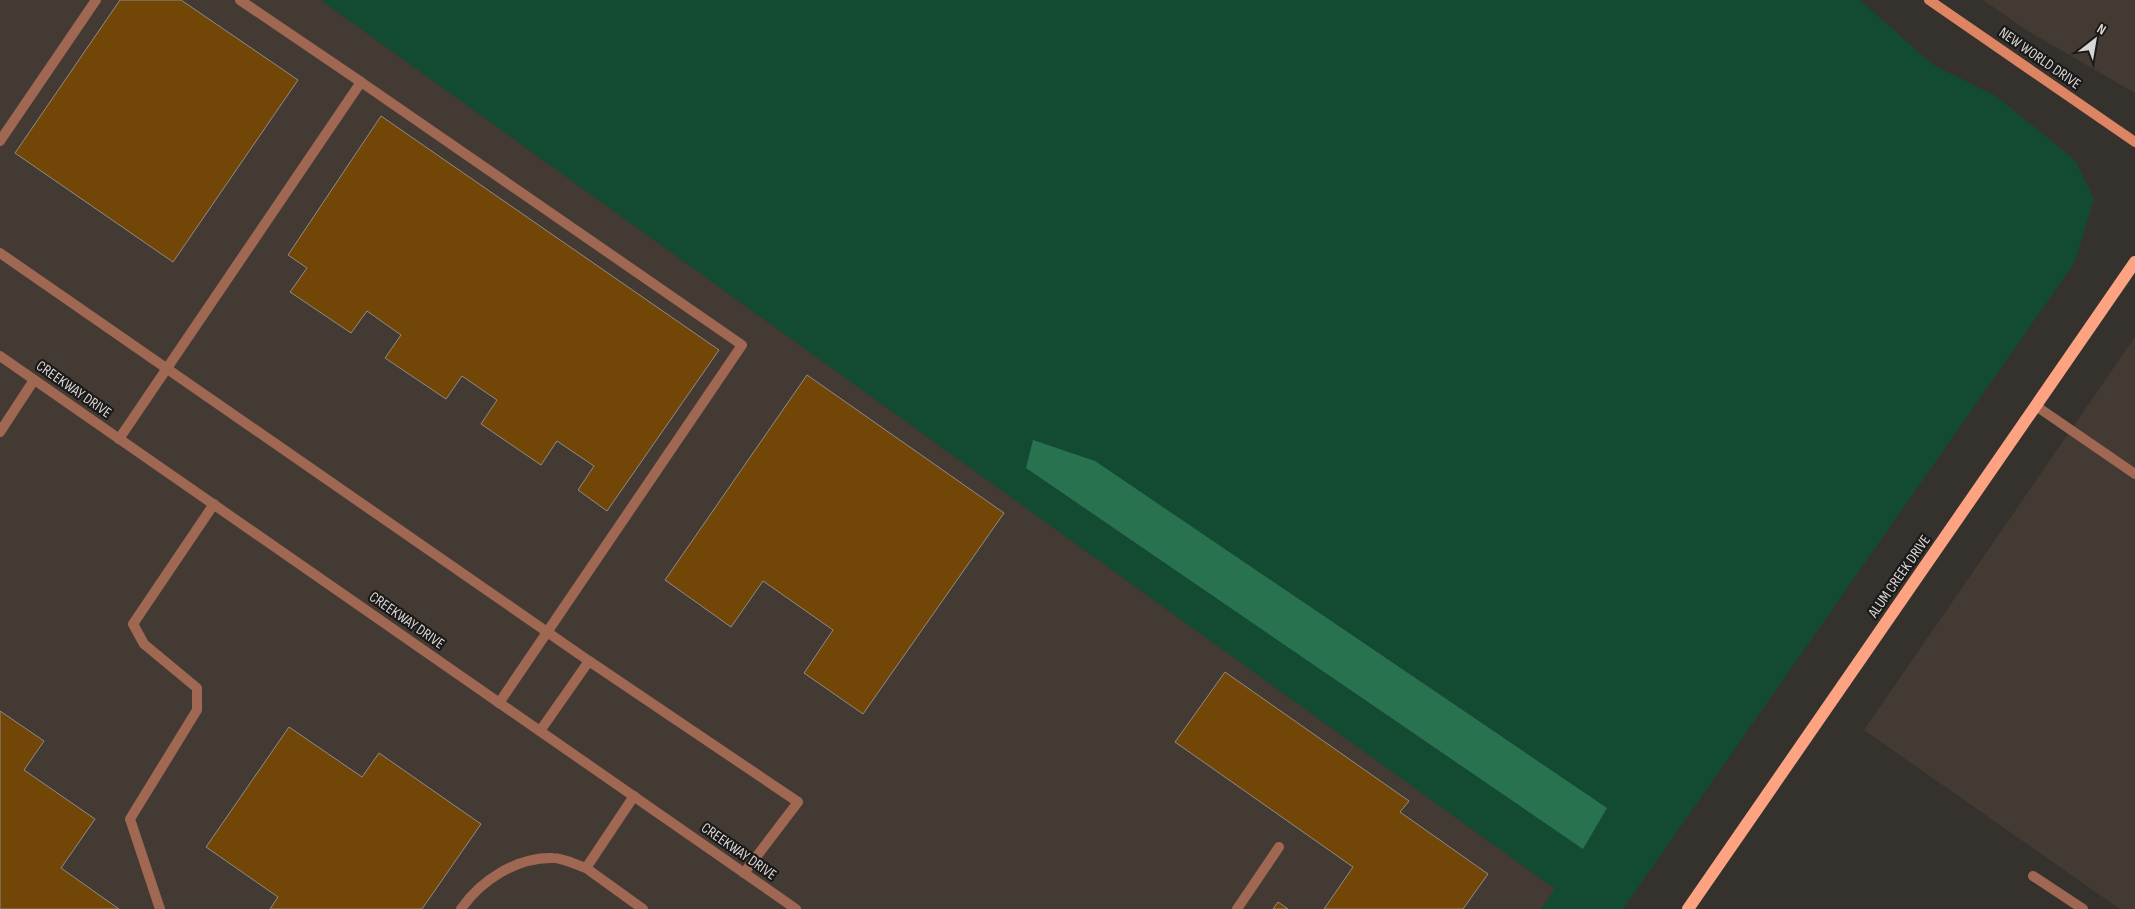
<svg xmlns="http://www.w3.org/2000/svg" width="2135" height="909" viewBox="0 0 2135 909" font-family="'Sofia Sans Condensed',sans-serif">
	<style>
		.built { fill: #433b33 }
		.green { fill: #134b32 }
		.forest { fill: #287250 }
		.building { fill: #724607; stroke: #8f8b87 }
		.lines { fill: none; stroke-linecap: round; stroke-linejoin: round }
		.lane { stroke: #a06853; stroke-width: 10 }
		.street { stroke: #a06853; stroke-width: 10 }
		.secondary { stroke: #dd8563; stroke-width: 10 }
		.primary { stroke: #fea381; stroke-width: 12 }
		.labels { text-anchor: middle; stroke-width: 4.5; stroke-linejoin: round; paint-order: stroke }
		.street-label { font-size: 15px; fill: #d9d7d5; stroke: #1b1a18 }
	</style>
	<rect width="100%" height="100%" fill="#35322e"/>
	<g class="built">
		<path d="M0,0H321L1555,889L1541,909H0Z"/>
		<path d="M1983,0H2135V93L2028,31Z"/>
		<path d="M2135,337V909H2120L1864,730Z"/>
	</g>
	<path class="green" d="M321,0H1860L1932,64L1996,96L2075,160L2094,199L2075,262L1623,909H1541L1555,889Z"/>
	<path class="forest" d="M1033,440L1095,461L1607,808L1583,849L1026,468Z"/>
	<g class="building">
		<path d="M120,0H181L298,80L173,262L15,153Z"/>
		<path d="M381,116L719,350L607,511L578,490L594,466L557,441L541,465L481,424L497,400L462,376L446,399L385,358L401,335L367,311L351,333L290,292L307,268L288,255Z"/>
		<path d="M807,375L1004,513L863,714L804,673L833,630L763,581L731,627L665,580Z"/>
		<path d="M1225,672L1409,801L1400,812L1488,874L1463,909H1324L1353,867L1175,742Z"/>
		<path d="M0,711L44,741L24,770L95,819L61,868L119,909H0Z"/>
		<path d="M289,727L362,777L379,753L481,824L422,909H270L278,897L206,847Z"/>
		<path d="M1278,902L1288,909H1273Z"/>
	</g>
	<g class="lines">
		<g class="lane">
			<path d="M240,0L361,82"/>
			<path d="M0,141L96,0"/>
			<path d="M0,253L589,661"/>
			<path d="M0,432L34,380"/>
			<path d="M119,439L361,82L742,345L499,703"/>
			<path d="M540,731L589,661L798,802L744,873"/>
			<path d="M634,796L586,868L643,909"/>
			<path d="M2033,876L2083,909"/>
			<path d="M160,909L130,819L197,710V688L144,644L133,624L214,504"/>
			<path d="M461,909C481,880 517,857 553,858C564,858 576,865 586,868"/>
			<path d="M1237,909L1279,847"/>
		</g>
		<g class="street">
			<path d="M0,356L796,909"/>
			<path d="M2036,406L2135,474"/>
		</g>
		<path class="secondary" d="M1929,0L2135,142"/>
		<path class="primary" d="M1688,909L2135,262"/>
	</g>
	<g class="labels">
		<g class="street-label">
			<text transform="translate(2040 58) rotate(35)" y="5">NEW WORLD DRIVE</text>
			<text transform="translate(74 389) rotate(35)" y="5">CREEKWAY DRIVE</text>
			<text transform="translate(1899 576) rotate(-55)" y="5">ALUM CREEK DRIVE</text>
			<text transform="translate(407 620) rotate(35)" y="5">CREEKWAY DRIVE</text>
			<text transform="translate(739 851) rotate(35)" y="5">CREEKWAY DRIVE</text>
		</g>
	</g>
	<g transform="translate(2095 40) rotate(31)" stroke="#1b1a18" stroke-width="4" paint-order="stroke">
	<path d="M0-4L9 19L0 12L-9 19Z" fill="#d9d7d5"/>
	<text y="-8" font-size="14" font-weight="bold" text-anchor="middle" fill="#d9d7d5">N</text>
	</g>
</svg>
